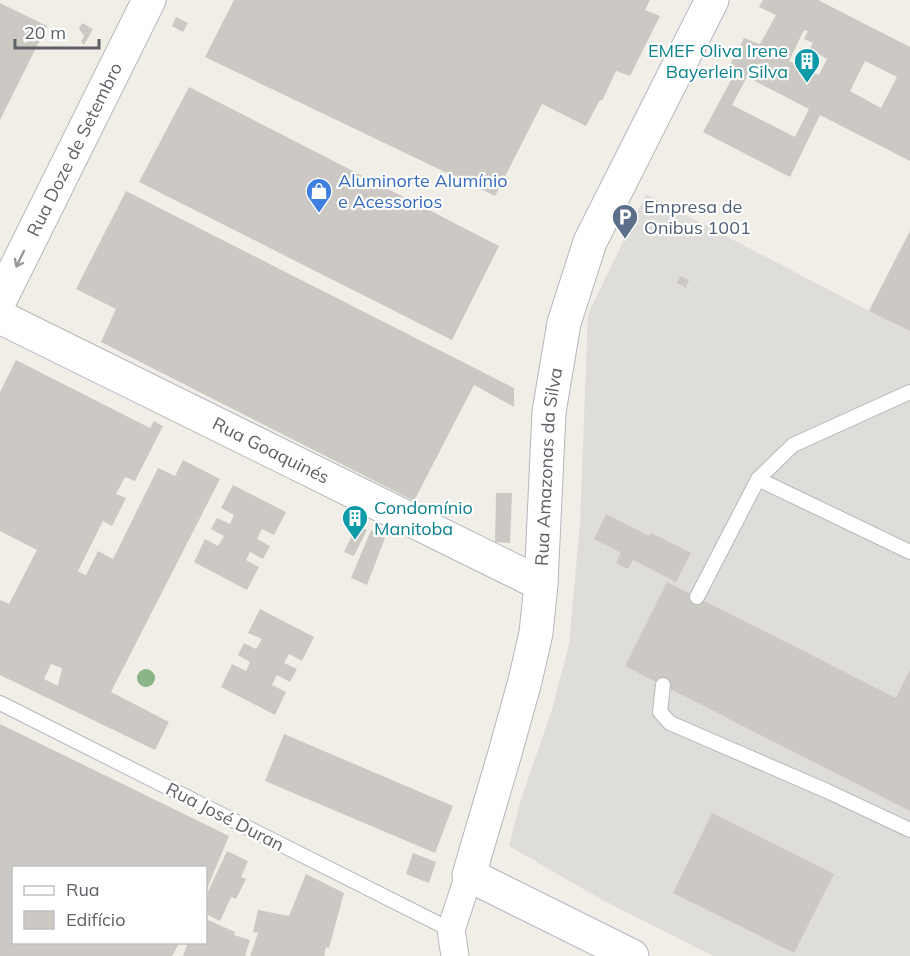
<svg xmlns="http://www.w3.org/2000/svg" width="910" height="956" viewBox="0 0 910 956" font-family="Mulish,sans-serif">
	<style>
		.industrial { fill: #dfddd9 }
		.building { fill: #ccc9c4; fill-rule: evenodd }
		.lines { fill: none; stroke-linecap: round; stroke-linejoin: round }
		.service-casing { stroke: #b4b7bb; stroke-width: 16 }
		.minor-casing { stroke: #b4b7bb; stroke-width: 29 }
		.tertiary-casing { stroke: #b4b7bb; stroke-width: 35 }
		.service { stroke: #fff; stroke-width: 14 }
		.minor { stroke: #fff; stroke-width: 27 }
		.tertiary { stroke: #fff; stroke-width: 33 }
		.tree { fill: #8ab588 }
		.oneway { stroke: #96999c }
		.labels { text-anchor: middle; stroke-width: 4.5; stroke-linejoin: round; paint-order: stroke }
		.culture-label { font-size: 18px; fill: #0d838f; stroke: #fff; text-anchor: end }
		.street-label { font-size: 18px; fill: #5e6267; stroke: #fff }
		.shop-label { font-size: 18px; fill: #366cbe; stroke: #fff; text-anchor: start }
		.service-label { font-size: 18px; fill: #4e5e75; stroke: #fff; text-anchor: start }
	</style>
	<rect width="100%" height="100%" fill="#f0eee7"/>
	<path class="industrial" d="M646,194L869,311L910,231V956H713L599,898L509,846L521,799L552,710L569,644L580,523L588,314Z"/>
	<g class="building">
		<path d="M234,0H650L645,10L660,16L630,76L616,71L602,101L600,100L586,126L542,104L495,196L205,57Z"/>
		<path d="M763,0H818L910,47V161L820,115L790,177L703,132L736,71L728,68L744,38L760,44L776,15L759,7ZM804,30L808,31L804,39L813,43L810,49L827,59L819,75L789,61ZM865,61L897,77L881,108L850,91ZM747,77L809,109L795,137L732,105Z"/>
		<path d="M0,3L47,26L0,120Z"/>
		<path d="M176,17L188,23L183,32L172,26Z"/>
		<path d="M82,23L93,29L84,45L81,42L84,36L79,29Z"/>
		<path d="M189,87L499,246L452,340L139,182Z"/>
		<path d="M126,191L514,388V407L474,385L414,501L101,342L116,309L76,289Z"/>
		<path d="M661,201L679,211L675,219L657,209Z"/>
		<path d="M910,231V331L869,311Z"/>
		<path d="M680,276L689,280L686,288L677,283Z"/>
		<path d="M16,360L150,428L154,421L163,426L135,481L125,477L116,494L126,498L112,526L103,521L78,571L79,572L86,575L98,551L113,559L158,468L175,476L183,460L220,479L111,692L169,722L155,750L0,675V600L9,604L37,550L0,531V392ZM51,664L62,668L58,686L44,679Z"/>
		<path d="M233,485L286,512L274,535L262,529L257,539L270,546L263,559L250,552L246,560L259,567L247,590L194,562L205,539L218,546L224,536L211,529L217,518L230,524L234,515L221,508Z"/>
		<path d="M496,493H512L510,543L495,542Z"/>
		<path d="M606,514L649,536L651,533L691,553L676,582L633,560L628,569L616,563L621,553L594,539Z"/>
		<path d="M357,525L367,530L354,556L344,552Z"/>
		<path d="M371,530L385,538L367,585L351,578Z"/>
		<path d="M667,582L896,698L910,670V811L625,666Z"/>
		<path d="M260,609L314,637L302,661L289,654L284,663L297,669L290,682L277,675L272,685L286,692L275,715L221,687L232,664L246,671L250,662L238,655L244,643L256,649L262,639L248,633Z"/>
		<path d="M0,724L229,836L206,891V868H14V942H180L172,956H0Z"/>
		<path d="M284,734L453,806L435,853L265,781Z"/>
		<path d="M712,813L834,874L794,953L673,893Z"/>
		<path d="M227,851L248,861L241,877L246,879L236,899L231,897L220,921L206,914V896Z"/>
		<path d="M413,853L436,862L429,883L406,874Z"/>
		<path d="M306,874L344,893L329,948L326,947L324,956H250L258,933L253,932L258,910L289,916Z"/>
		<path d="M206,919L235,932L234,935L250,940L245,956H183L188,942H206Z"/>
	</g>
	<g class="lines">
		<g class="service-casing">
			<g id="service">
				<path d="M758,479L910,552"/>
				<path d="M697,597L758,479L793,445L910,392"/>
				<path d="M663,685L660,712L670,723L827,791L910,830"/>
				<path d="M0,703L451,930"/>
			</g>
		</g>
		<g class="minor-casing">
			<path id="minor" d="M455,956L451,930L469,875"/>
		</g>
		<g class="tertiary-casing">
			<g id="tertiary">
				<path id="s1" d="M0,300L149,0"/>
				<path id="s2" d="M0,317L541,584"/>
				<path id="s3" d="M632,956L469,875L505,753L525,681L536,633L541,584L549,412L564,323L590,242L712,0"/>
			</g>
		</g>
		<use href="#service" class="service"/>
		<use href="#minor" class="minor"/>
		<use href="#tertiary" class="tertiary"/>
	</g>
	<circle class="tree" cx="146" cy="678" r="9"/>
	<defs><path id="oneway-shaft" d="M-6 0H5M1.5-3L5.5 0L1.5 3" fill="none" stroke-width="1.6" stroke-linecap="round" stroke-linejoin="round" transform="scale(1.5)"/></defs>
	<use class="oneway" href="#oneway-shaft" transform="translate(20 259) rotate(116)"/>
	<defs>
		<g id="building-pin" transform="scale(1.35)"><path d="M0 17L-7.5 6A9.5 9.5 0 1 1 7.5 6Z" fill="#0f9aa8" stroke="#fff"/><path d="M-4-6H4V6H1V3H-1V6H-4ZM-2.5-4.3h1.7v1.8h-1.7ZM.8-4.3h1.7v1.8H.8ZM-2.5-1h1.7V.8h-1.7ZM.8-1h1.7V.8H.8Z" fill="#fff"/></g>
		<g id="shop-pin" transform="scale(1.35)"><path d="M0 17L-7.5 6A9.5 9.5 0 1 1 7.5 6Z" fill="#3f7fe0" stroke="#fff"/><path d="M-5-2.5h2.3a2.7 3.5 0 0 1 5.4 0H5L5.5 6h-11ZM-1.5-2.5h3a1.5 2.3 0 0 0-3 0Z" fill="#fff"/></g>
		<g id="parking-pin" transform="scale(1.35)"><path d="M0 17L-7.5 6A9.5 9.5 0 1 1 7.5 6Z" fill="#5c6f8a" stroke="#fff"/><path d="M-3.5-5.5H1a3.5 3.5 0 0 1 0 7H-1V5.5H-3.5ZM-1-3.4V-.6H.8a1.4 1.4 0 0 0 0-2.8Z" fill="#fff"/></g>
	</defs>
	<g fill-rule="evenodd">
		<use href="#building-pin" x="807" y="61"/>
		<use href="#shop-pin" x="319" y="191"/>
		<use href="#parking-pin" x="625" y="217"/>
		<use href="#building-pin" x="355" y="518"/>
	</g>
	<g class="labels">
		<g class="culture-label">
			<text x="788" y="57">EMEF Oliva Irene<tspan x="788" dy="21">Bayerlein Silva</tspan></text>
			<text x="374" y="514" text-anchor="start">Condomínio<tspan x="374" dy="21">Manitoba</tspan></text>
		</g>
		<g class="street-label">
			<text dy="6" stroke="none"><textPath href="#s1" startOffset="168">Rua Doze de Setembro</textPath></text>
			<text dy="6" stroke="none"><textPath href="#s2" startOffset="302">Rua Goaquinés</textPath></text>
			<text dy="6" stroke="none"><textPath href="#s3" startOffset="600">Rua Amazonas da Silva</textPath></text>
			<text transform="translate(225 817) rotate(27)" y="6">Rua José Duran</text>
		</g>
		<g class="shop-label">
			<text x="338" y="187">Aluminorte Alumínio<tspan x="338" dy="21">e Acessorios</tspan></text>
		</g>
		<g class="service-label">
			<text x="644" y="213">Empresa de<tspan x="644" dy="21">Onibus 1001</tspan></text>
		</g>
	</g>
	<rect x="12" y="866" width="195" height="78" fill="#ffffff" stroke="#bfc0c2" stroke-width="1.5"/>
	<rect x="24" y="886" width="30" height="9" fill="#ffffff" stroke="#bfc0c2" stroke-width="1.5"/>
	<text x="66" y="896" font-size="18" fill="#5e6267">Rua</text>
	<rect x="24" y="911" width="30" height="18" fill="#ccc9c4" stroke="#bfc0c2" stroke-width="1.5"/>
	<text x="66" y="926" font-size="18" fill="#5e6267">Edifício</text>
	<path d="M15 39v9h84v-9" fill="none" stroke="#5e6267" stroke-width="3"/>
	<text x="24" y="39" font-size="18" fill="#5e6267" stroke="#ffffff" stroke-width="4.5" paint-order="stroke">20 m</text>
</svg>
